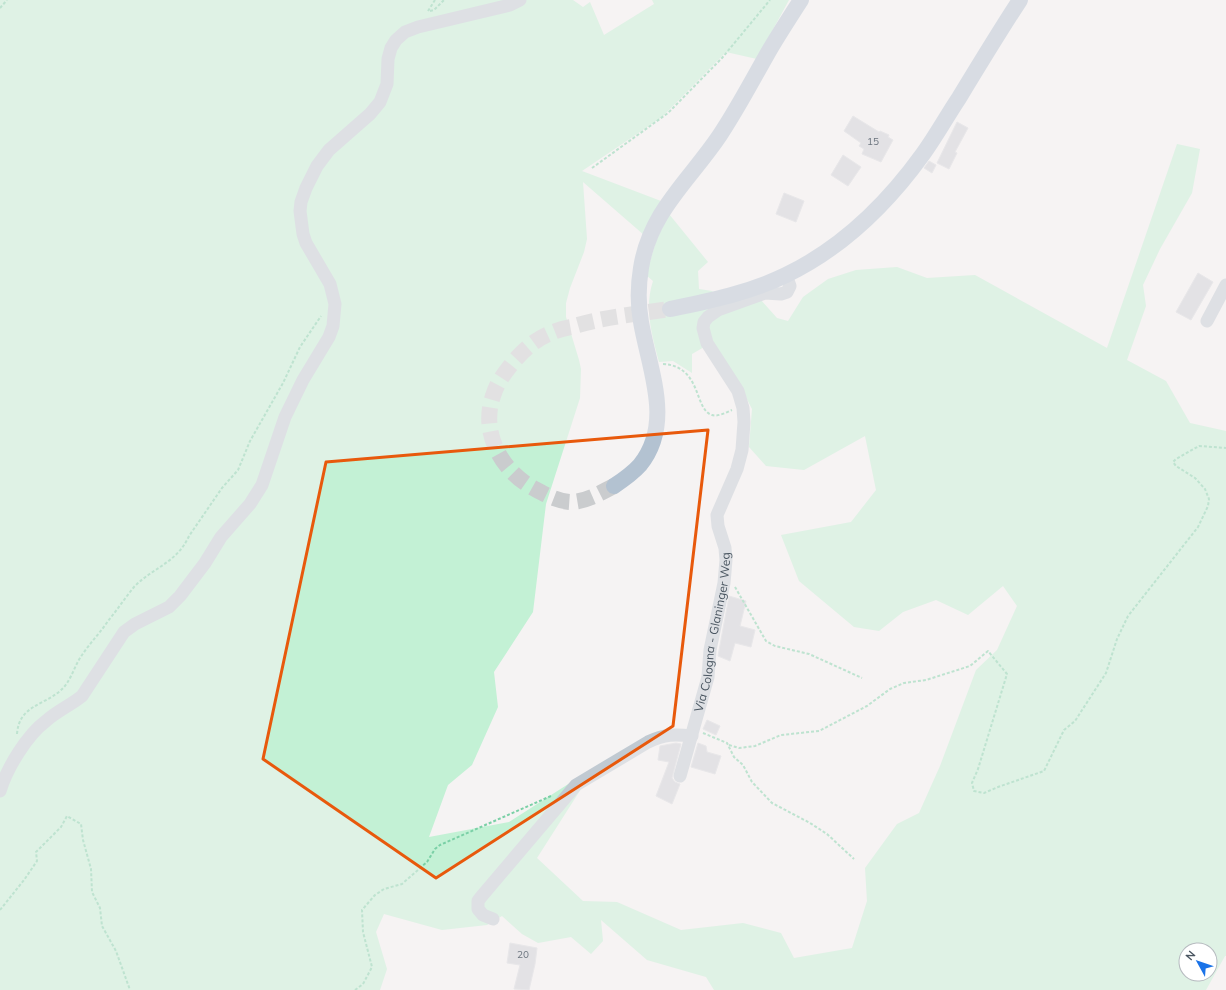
<svg xmlns="http://www.w3.org/2000/svg" width="1226" height="990" viewBox="0 0 1226 990" font-family="Mulish,sans-serif">
	<style>
		.green { fill: #c3f1d5; fill-rule: evenodd }
		.building { fill: #cdcfd5; stroke: #d7d9de }
		.lines { fill: none; stroke-linecap: round; stroke-linejoin: round }
		.major-tunnel { stroke: #caccce; stroke-width: 16; stroke-dasharray: 16 8; stroke-linecap: butt }
		.path { stroke: #7ad0a6; stroke-width: 2; stroke-dasharray: 3 2; stroke-linecap: butt }
		.minor { stroke: #c1cad2; stroke-width: 13 }
		.major { stroke: #b3c2d1; stroke-width: 16 }
		.marked { fill: none; stroke: #e8590c; stroke-width: 3; stroke-linejoin: round }
		.labels { text-anchor: middle; stroke-width: 3; stroke-linejoin: round; paint-order: stroke }
		.number-label { font-size: 10px; fill: #6b747e }
		.street-label { font-size: 12px; fill: #4a5661; stroke: #fff }
	</style>
	<rect width="100%" height="100%" fill="#f5f3f3"/>
	<path class="green" d="M0,0H573L583,7L590,2L604,35L654,4L652,0H789L757,59L726,52L662,117L582,171L661,201L644,235L583,182L587,239L584,252L570,288L566,303V317L579,360L581,369L580,398L546,504L533,612L494,672L498,707L472,765L448,785L429,837L509,822L573,781L581,789L537,858L583,901L617,902L681,930L743,923L781,933L794,958L852,948L867,901L865,868L897,824L919,813L940,766L976,670L997,650L1017,606L1003,586L968,615L936,600L903,612L879,631L854,627L799,581L781,535L851,522L876,490L865,436L804,470L766,466L749,447L752,409L735,376L711,343L692,354V373L673,361L659,362C652,336 644,308 653,281L646,275L656,241L669,214L708,262L698,271L699,289L712,291L729,311L761,300L777,318L788,321L803,297L828,279L856,270L897,267L927,278L975,275L1107,348L1177,144L1200,149L1192,193L1160,249L1143,285L1146,306L1127,360L1166,381L1190,423L1226,431V956H1225L1206,990H714L706,977L647,960L601,920L603,941L591,954L571,937L538,943L522,934L502,916L487,925L442,930L384,914L376,932L387,969L380,990H0ZM1186,950H1210V974H1186Z"/>
	<g class="building">
		<path d="M853,116L879,132L880,131L889,135L888,137L893,140L881,162L862,154L864,149L859,146L861,143L844,131Z"/>
		<path d="M957,122L968,128L955,152L957,153L949,169L937,163Z"/>
		<path d="M843,155L861,167L848,186L831,175Z"/>
		<path d="M929,161L936,165L932,173L924,168Z"/>
		<path d="M784,193L804,201L796,222L776,214Z"/>
		<path d="M1198,273L1213,282L1191,320L1176,312Z"/>
		<path d="M729,596L746,601L740,626L755,630L751,647L735,643L730,661L718,656Z"/>
		<path d="M707,720L720,726L716,735L703,729Z"/>
		<path d="M676,743L681,744L672,778L675,782L680,784L672,804L656,796L669,762L658,760L660,746Z"/>
		<path d="M698,743L706,746L707,752L721,756L715,774L691,767Z"/>
		<path d="M510,943L537,948L535,964L529,990L514,989L520,965L507,963Z"/>
	</g>
	<g class="lines">
		<path class="major-tunnel" d="M614,486C600,493 588,501 572,502C559,502 546,495 535,489C502,472 480,433 493,396C497,382 506,371 515,360C526,348 536,339 551,333C557,330 565,328 571,327C603,317 637,314 670,309"/>
		<g class="path">
			<path d="M0,8L7,0"/>
			<path d="M428,11L435,0"/>
			<path d="M430,11L434,10L444,0"/>
			<path d="M592,168L668,113L722,58L770,0"/>
			<path d="M663,364C702,366 694,410 712,415C718,417 727,412 732,410"/>
			<path d="M735,587L766,641L775,646L809,654L862,678"/>
			<path d="M703,733L727,743L734,757L743,765L752,782L772,803L810,823L827,834L854,859"/>
			<path d="M17,734C19,706 42,706 60,691C71,682 74,666 82,655C90,643 100,633 108,621C117,610 125,598 134,587C152,568 177,563 189,536L222,488L238,470L250,441L283,383L300,347L321,316"/>
			<path d="M729,745L739,748L755,746L781,735L819,731L867,706L890,689L904,683L926,680L970,666L988,651L1007,674L978,769L972,783L974,791L984,793L998,787L1044,771L1064,730L1075,721L1106,673L1117,639L1128,616L1198,527L1208,506L1209,499L1205,489L1195,478L1176,466L1173,462L1176,459L1199,446L1226,448"/>
			<path d="M0,910L24,880L37,861L36,852L61,827L67,816L81,824L83,840L91,869L92,892L100,908L102,926L116,951L130,990"/>
			<path d="M355,990L363,984L372,967L363,932L362,910L375,895L384,889L402,884L427,862L435,849L440,845L551,796"/>
		</g>
		<g class="minor">
			<path d="M1207,321L1226,285"/>
			<path id="s1" d="M680,776L708,677L710,650L724,583L726,560L725,548L718,526L717,515L737,469L742,450L744,422L743,408L738,391L707,343L703,328L704,322L708,317L718,310L765,293L781,294L787,292L790,286L786,275"/>
			<path d="M0,791C7,768 27,735 46,721C57,711 71,705 82,696L124,632L135,624L169,607L180,596L205,563L221,537L250,504L262,485L285,417L303,380L329,337L333,326L335,304L330,284L306,243L303,234L300,211L301,202L306,188L317,166L329,150L370,114L380,102L387,84L388,59L391,48L396,40L405,32L418,27L510,5L520,0"/>
			<path d="M493,919L483,915L478,909V901L481,897L576,785L648,742C665,734 674,734 692,736"/>
		</g>
		<g class="major">
			<path d="M670,309C709,301 749,293 786,275C842,248 887,204 923,154C936,136 947,116 959,98C979,65 999,32 1020,0"/>
			<path d="M614,486C623,480 632,474 640,465C674,423 649,369 641,322C638,305 638,286 641,268C650,211 690,180 720,135C738,108 753,79 769,51C779,34 790,17 801,0"/>
		</g>
	</g>
	<path d="M0 0H1226V990H0ZM708,430L673,726L436,878L263,759L326,462Z" fill="#f5f3f3" fill-opacity=".55" fill-rule="evenodd"/>
	<path class="marked" d="M708,430L673,726L436,878L263,759L326,462Z"/>
	<g class="labels">
		<g class="number-label">
			<text x="873" y="145">15</text>
			<text x="523" y="958">20</text>
		</g>
		<g class="street-label">
			<text dy="4" stroke="none"><textPath href="#s1" startOffset="148">Via Cologna - Glaninger Weg</textPath></text>
		</g>
	</g>
	<g transform="translate(1198 962) rotate(310)"><circle r="19" fill="#ffffff" stroke="#b7bbc0"/>
	<path d="M0-3L7 15L0 10L-7 15Z" fill="#1a73e8"/>
	<text y="-6" font-size="11" font-weight="bold" text-anchor="middle" fill="#4a5661">N</text>
	</g>
</svg>
